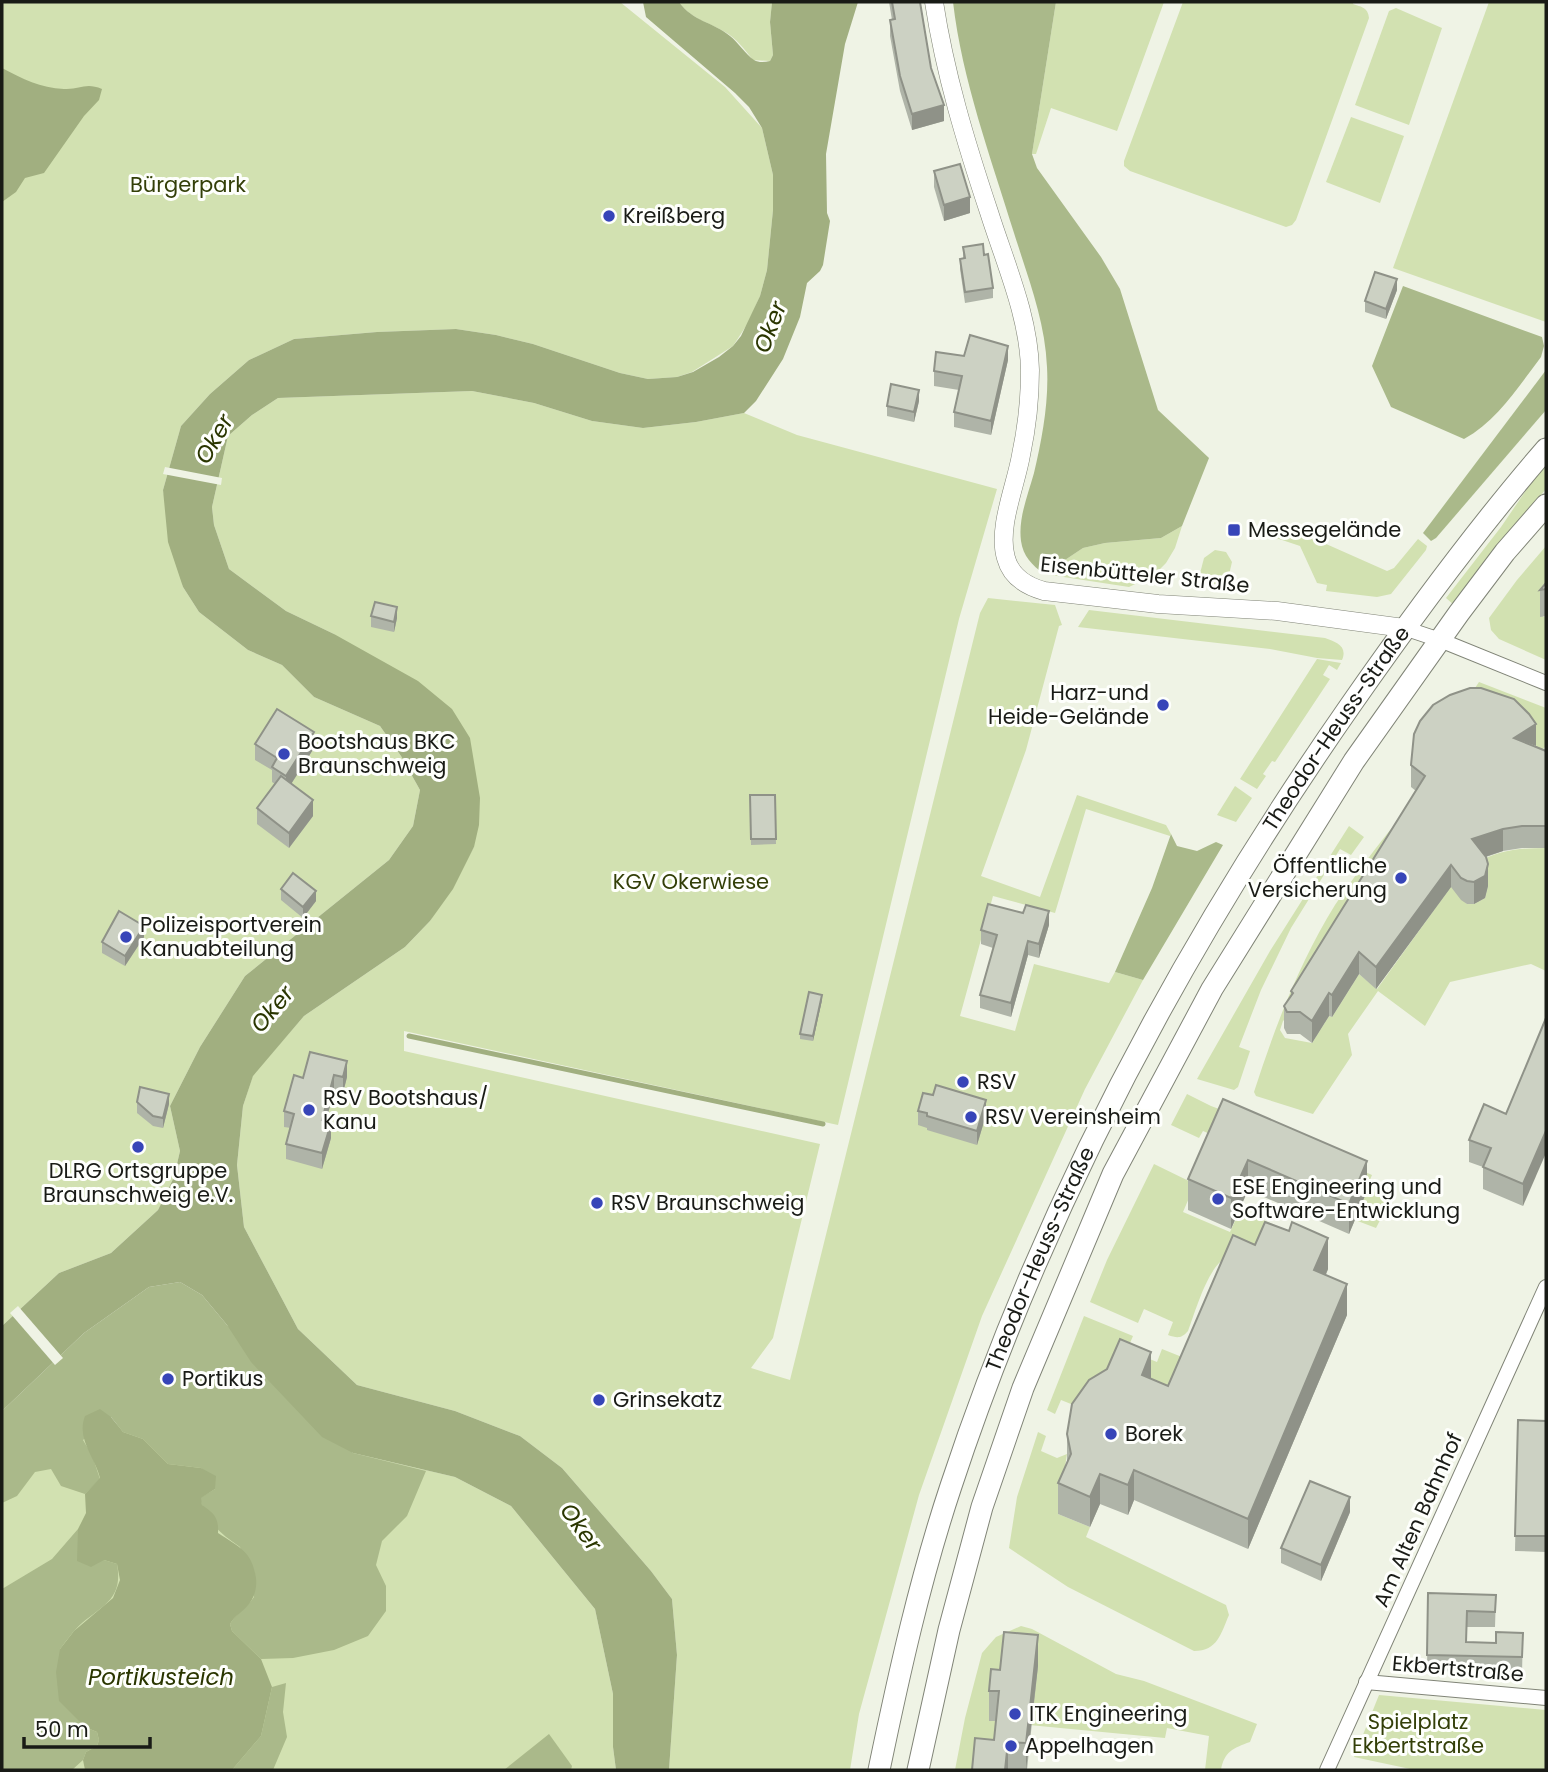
<svg xmlns="http://www.w3.org/2000/svg" width="1548" height="1772" viewBox="0 0 1548 1772" font-family="Poppins,sans-serif">
	<style>
		.green { fill: #d2e1b1 }
		.forest { fill: #aab98a }
		.water { fill: #a1af80 }
		.pier { fill: #eff3e5 }
		.lines { fill: none; stroke-linecap: round; stroke-linejoin: round }
		.stream { stroke: #a1af80; stroke-width: 5 }
		.minor-casing { stroke: #808477; stroke-width: 16 }
		.tertiary-casing { stroke: #808477; stroke-width: 19 }
		.secondary-casing { stroke: #808477; stroke-width: 23 }
		.minor { stroke: #fff; stroke-width: 14 }
		.tertiary { stroke: #fff; stroke-width: 18 }
		.secondary { stroke: #fff; stroke-width: 21 }
		.wall { fill: #afb4a8 }
		.shaded-wall { fill: #8f9288 }
		.building { fill: #ccd1c3; stroke: #8f9288; stroke-width: 2 }
		.poi-dot { fill: #3745b8; stroke: #fefffc; stroke-width: 2.5 }
		.labels { text-anchor: middle; stroke-width: 6; stroke-linejoin: round; paint-order: stroke }
		.park-label { font-size: 21px; fill: #333f08; stroke: #fefffc }
		.poi-label { font-size: 21px; fill: #191b16; stroke: #fefffc; text-anchor: start }
		.street-label { font-size: 21px; fill: #191b16; stroke: #fefffc }
		.water-label { font-size: 23px; font-style: italic; fill: #2a3600; stroke: #fefffc }
	</style>
	<rect width="100%" height="100%" fill="#eff3e5"/>
	<g class="green">
		<path d="M2,2H620L725,87L762,128L773,175V210L767,270L760,296L748,323L733,346L692,372L677,377L648,379L620,373L533,344L496,335L456,329L377,332L294,339L249,360L210,394L181,426L163,490L183,587L199,612L248,650L282,665L314,697L380,726L401,756L420,790L413,826L389,860L245,976L200,1047L170,1106L180,1151L174,1177L158,1210L111,1253L59,1273L2,1326Z"/>
		<path d="M679,2H772L770,22L773,55L770,61L753,60C745,50 736,38 725,32C708,22 691,19 679,2Z"/>
		<path d="M1056,2H1164L1117,131L1051,108L1036,154H1032Z"/>
		<path d="M1183,2H1353V4C1361,7 1368,7 1369,18L1296,220L1292,225L1286,227L1130,171L1124,166V161Z"/>
		<path d="M1489,2H1546V322L1393,268Z"/>
		<path d="M1396,8L1442,28L1409,125L1355,105L1389,11Z"/>
		<path d="M1351,117L1404,136L1380,203L1326,182Z"/>
		<path d="M472,391L534,403L592,421L643,428L696,422L744,413L797,435L997,489L959,619L838,1125L404,1031V1051L820,1144L773,1338L751,1368L790,1380L980,613L988,598L1055,605L1062,625L1059,626L1026,750L981,876L1040,897L1077,795L1166,825L1171,834L1170,836L1086,809L1055,913L993,896L960,1016L1015,1031L1034,964L1109,983L1115,972L1143,980L1085,1089L982,1316L919,1495L859,1714L850,1770H669L677,1655L672,1599L651,1571L562,1468L520,1436L455,1411L357,1385L298,1329L244,1227L237,1165L243,1106L253,1075L304,1016L405,947L430,921L474,847L334,634L286,611L229,569L214,525L212,507L228,436L252,415L278,398Z"/>
		<path d="M1546,461V489L1509,533L1454,605L1446,598L1501,527Z"/>
		<path d="M1281,524L1387,571L1394,568L1418,539L1427,546L1426,550L1391,594L1377,597L1326,591L1327,585L1317,583L1300,546L1276,538Z"/>
		<path d="M1182,526L1175,548L1166,563L1154,575L1129,587L1044,574L1083,548L1105,543L1161,538Z"/>
		<path d="M1546,546V610L1543,617L1546,616V660L1499,639L1491,630L1489,618L1517,580Z"/>
		<path d="M1215,550L1226,552L1232,562L1227,583L1197,585L1204,558Z"/>
		<path d="M1089,610L1325,638C1336,642 1348,646 1342,660L1317,658L1270,649L1078,627Z"/>
		<path d="M1317,659L1341,663L1337,670L1329,665L1323,675L1330,679L1275,762L1272,761L1263,774L1266,776L1257,789L1240,779Z"/>
		<path d="M1479,682L1546,708V745L1541,752L1529,736L1475,688Z"/>
		<path d="M1235,786L1252,798L1236,822L1217,815Z"/>
		<path d="M1420,794L1291,1014L1283,1021L1280,1030L1285,1038L1312,1043L1329,1016L1332,1017L1359,974L1377,989L1452,885L1467,904H1474L1485,898L1488,886L1475,864C1498,850 1520,848 1546,848V971L1531,964L1450,982L1425,1026L1378,991L1348,1034L1352,1055L1313,1114L1256,1096L1254,1092C1275,1027 1299,963 1335,905C1361,866 1390,829 1420,794Z"/>
		<path d="M1349,826L1364,837L1351,855L1340,849L1291,928L1261,990L1239,1047L1250,1051L1238,1087L1234,1090L1197,1079L1270,951Z"/>
		<path d="M1187,1094L1211,1106L1230,1113L1372,1175L1369,1182L1266,1141L1219,1138L1203,1131L1199,1138L1171,1125Z"/>
		<path d="M1154,1164L1195,1184L1183,1212L1230,1232L1240,1210L1277,1226L1265,1252C1254,1254 1237,1253 1226,1258C1208,1266 1195,1313 1188,1331C1181,1339 1177,1338 1168,1335L1173,1322L1144,1309L1138,1323L1090,1302L1107,1260Z"/>
		<path d="M1368,1189L1391,1199L1376,1228L1355,1220Z"/>
		<path d="M1084,1316L1133,1336L1127,1350L1157,1362L1162,1349L1192,1361L1168,1416L1081,1408L1061,1400L1055,1414L1047,1410Z"/>
		<path d="M2,1411L354,1453L455,1477L511,1506L595,1609L613,1694V1747L616,1770H2Z"/>
		<path d="M1038,1432L1046,1436L1041,1451L1057,1458L1067,1454L1058,1514L1090,1527L1086,1537L1226,1605L1229,1615C1221,1633 1218,1651 1194,1651L1068,1587L1009,1548L1017,1497Z"/>
		<path d="M1021,1626L1032,1629L1116,1674L1144,1681L1257,1724L1250,1742C1233,1748 1224,1752 1221,1770H1205L1209,1736L1167,1728L1165,1738L999,1722L994,1770H955L965,1718L982,1653L996,1637Z"/>
		<path d="M1379,1695L1546,1710V1770H1415L1354,1757Z"/>
	</g>
	<g class="forest">
		<path d="M953,2H1056L1032,154L1037,168L1101,257L1120,289L1158,410L1209,458L1182,526L1161,538L1105,543L1083,548L1044,574C1032,565 1023,556 1021,541C1018,518 1028,495 1034,473C1042,439 1049,402 1047,367C1045,320 1028,278 1014,233C991,158 962,80 953,2Z"/>
		<path d="M1403,286L1542,337L1544,346L1541,357C1518,387 1498,420 1464,439L1391,407L1372,366Z"/>
		<path d="M1546,370V410L1436,538L1431,541L1423,533Z"/>
		<path d="M1171,834L1177,846L1197,851L1216,842L1223,845L1143,980L1115,972L1152,888Z"/>
		<path d="M180,1282L202,1295L227,1325L353,1453L426,1471L407,1516L382,1541L376,1565L386,1586V1611L368,1636L334,1650L293,1658L261,1659L232,1631L230,1624C236,1613 247,1608 254,1597L240,1547C222,1535 205,1521 200,1498L215,1489L201,1468L168,1464L143,1439L123,1432L111,1417L83,1440L92,1455L100,1479L85,1494L61,1486L51,1469L35,1472L17,1496L2,1503V1411L84,1333L149,1287Z"/>
		<path d="M78,1529V1561L104,1560L117,1564C123,1598 105,1604 82,1623C73,1631 67,1640 60,1649L77,1718L85,1727L97,1732L99,1740L97,1746L86,1752L83,1760L72,1770H2V1589L52,1559Z"/>
		<path d="M286,1683L283,1712L287,1737L273,1770H232L261,1736L272,1687Z"/>
		<path d="M549,1734L572,1766L571,1770H504Z"/>
	</g>
	<g class="water">
		<path d="M643,2H679C692,21 713,22 730,36C738,42 745,54 754,60C759,63 765,62 770,61L773,55L770,22L772,2H858L845,44L826,154L827,213L830,221L823,265L820,271L807,283L800,317L783,359L756,401L744,413L696,422L643,428L592,421L534,403L472,391L278,398L252,415L228,436L212,507L214,525L229,569L286,611L334,634L418,681L452,709L470,738L480,798L479,825L474,847L453,889L430,921L405,947L304,1016L253,1076L243,1106L237,1165L244,1227L298,1329L357,1385L455,1411L520,1436L562,1468L651,1571L672,1599L677,1655L669,1770H616L613,1747V1694L595,1609L511,1506L455,1477L353,1453L322,1437L251,1362L227,1325L202,1295L180,1282L149,1287L84,1333L2,1411V1326L59,1273L111,1253L158,1210L174,1177L180,1151L170,1106L200,1047L245,976L389,860L413,826L420,790L401,756L380,726L314,697L282,665L248,650L199,612L183,587L168,542L163,490L181,426L210,394L249,360L294,339L377,332L456,329L496,335L533,344L620,373L648,379L677,377L693,372L719,357L733,346L741,336L760,296L767,270L773,210V175L762,128L749,107L735,93L646,17Z"/>
		<path d="M2,68C23,79 40,88 64,89C80,90 85,82 102,89L99,100L84,116L44,173L25,178L16,192L2,202Z"/>
		<path d="M100,1409L111,1417L123,1432L143,1439L168,1464L201,1468L216,1476L215,1489L201,1498L202,1505C214,1513 219,1518 218,1533C239,1547 252,1551 256,1578C257,1587 255,1596 249,1604C243,1612 235,1615 230,1624L232,1631L261,1659L272,1687L261,1736L232,1770H85L83,1760L86,1752L97,1746L99,1740L97,1732L85,1727L59,1701L56,1672L60,1649L74,1631L113,1598L120,1580L117,1564L104,1560L91,1567L77,1561L78,1529L86,1513L85,1494L100,1478C95,1457 76,1439 85,1416Z"/>
	</g>
	<g class="pier">
		<path d="M165,467L222,478L221,485L163,474Z"/>
		<path d="M18,1306L63,1358L55,1365L10,1313Z"/>
	</g>
	<g class="lines">
		<path class="stream" d="M409,1036L823,1124"/>
		<g class="minor-casing">
			<g id="minor">
				<path d="M1404,628L1440,640L1546,683"/>
				<path d="M1366,1682L1546,1698"/>
				<path d="M1327,1770L1546,1287"/>
			</g>
		</g>
		<g class="tertiary-casing">
			<path id="tertiary" d="M934,2C945,74 966,143 989,212C1005,263 1029,316 1030,370C1030,399 1027,427 1021,455C1016,485 997,528 1006,558C1011,577 1026,586 1044,591L1158,604L1277,611L1404,628"/>
		</g>
		<g class="secondary-casing">
			<g id="secondary">
				<path id="s1" d="M879,1770C899,1674 920,1579 951,1486C1043,1207 1182,947 1350,706C1412,617 1475,531 1546,449"/>
				<path d="M918,1770L949,1630L982,1507L1023,1388L1113,1174L1212,989L1354,761L1459,613L1505,552L1546,505"/>
			</g>
		</g>
		<use href="#minor" class="minor"/>
		<use href="#tertiary" class="tertiary"/>
		<use href="#secondary" class="secondary"/>
	</g>
	<g class="wall">
		<path d="M889,2H920L931,68L944,121L912,130L900,91L890,36V20H892Z"/>
		<path d="M934,171L970,213L944,221L934,187Z"/>
		<path d="M963,247L984,255L993,288V298L965,303L960,269V259L963,258Z"/>
		<path d="M1397,290L1386,319L1365,312V301Z"/>
		<path d="M964,356L1008,360L991,435L954,427V412L959,390L934,386V371Z"/>
		<path d="M919,401L914,422L887,416V406Z"/>
		<path d="M1546,583V616L1540,617V590Z"/>
		<path d="M371,616L397,618L394,632L371,627Z"/>
		<path d="M255,744L314,748L291,784L313,816L289,848L257,824V808L275,784L272,782V770L255,760Z"/>
		<path d="M1536,746L1546,751V848H1522L1503,851L1486,857L1488,886L1485,898L1474,904H1467L1461,900L1451,887L1376,989L1359,974L1332,1017L1329,1016L1312,1043L1300,1034H1287L1284,1028V1006L1291,995V991L1416,791L1411,787V765Z"/>
		<path d="M750,795H775L776,844L751,845Z"/>
		<path d="M281,889L316,901L303,918L281,900Z"/>
		<path d="M1049,925L1039,958L1028,955L1011,1017L980,1008V995L993,948L981,944V930Z"/>
		<path d="M144,937L125,966L102,953V942Z"/>
		<path d="M822,1000L813,1041L800,1039V1034Z"/>
		<path d="M1546,1018L1523,1206L1483,1189V1167L1469,1162V1140L1506,1114Z"/>
		<path d="M310,1052L347,1077L343,1093L334,1091L326,1122L331,1138L322,1169L286,1159V1144L291,1128L284,1127V1111L303,1078Z"/>
		<path d="M933,1095L986,1115L977,1145L927,1130V1128L918,1125V1111Z"/>
		<path d="M1223,1099L1367,1191L1349,1234L1248,1190L1231,1229L1188,1210V1179Z"/>
		<path d="M137,1102L169,1104L163,1128L153,1126L137,1113Z"/>
		<path d="M1255,1245L1328,1269L1326,1275L1347,1315L1248,1549L1134,1500L1128,1515L1100,1504L1090,1527L1058,1514V1483L1067,1463V1434L1151,1379L1168,1386Z"/>
		<path d="M1518,1420L1546,1421V1552L1515,1551Z"/>
		<path d="M1350,1512L1321,1581L1281,1563V1548Z"/>
		<path d="M1428,1593L1496,1595L1495,1627H1467L1466,1642L1496,1643L1523,1633L1522,1673L1427,1671Z"/>
		<path d="M1038,1666L1027,1770H972L994,1740L996,1721H989V1691L1000,1670Z"/>
	</g>
	<g class="shaded-wall">
		<path d="M944,105V121L912,130V114Z"/>
		<path d="M970,197V213L944,221V205Z"/>
		<path d="M1397,279V290L1386,319V309Z"/>
		<path d="M1008,346V360L991,435V421Z"/>
		<path d="M919,390V401L914,422V412Z"/>
		<path d="M397,607V618L394,632V622Z"/>
		<path d="M1536,724V746L1514,738Z"/>
		<path d="M314,732V748L286,792V776Z"/>
		<path d="M313,800V816L289,848V833Z"/>
		<path d="M1503,829V851L1472,861V839Z"/>
		<path d="M1488,864V886L1485,898L1474,904V882Z"/>
		<path d="M1451,865V887L1376,989V967Z"/>
		<path d="M316,891V901L303,918V907Z"/>
		<path d="M1049,911V925L1039,958V944Z"/>
		<path d="M144,926V937L125,966V956Z"/>
		<path d="M1028,941V955L1011,1017V1003Z"/>
		<path d="M1359,952V974L1332,1017V995Z"/>
		<path d="M1329,993V1016L1312,1043V1021Z"/>
		<path d="M822,995V1000L813,1041V1036Z"/>
		<path d="M347,1061V1077L343,1093V1077Z"/>
		<path d="M334,1075V1091L322,1136V1120Z"/>
		<path d="M169,1094V1104L163,1128V1118Z"/>
		<path d="M986,1100V1115L977,1145V1131Z"/>
		<path d="M331,1123V1138L322,1169V1153Z"/>
		<path d="M1546,1131V1153L1523,1206V1184Z"/>
		<path d="M1248,1160V1190L1231,1229V1198Z"/>
		<path d="M1367,1161V1191L1349,1234V1204Z"/>
		<path d="M1328,1238V1269L1314,1300V1270Z"/>
		<path d="M1347,1284V1315L1248,1549V1519Z"/>
		<path d="M1151,1352V1382L1142,1375Z"/>
		<path d="M1134,1470V1500L1128,1515V1485Z"/>
		<path d="M1100,1474V1504L1090,1527V1497Z"/>
		<path d="M1350,1497V1512L1321,1581V1565Z"/>
		<path d="M1038,1635V1666L1026,1770V1743Z"/>
		<path d="M1008,1742V1770H1005Z"/>
	</g>
	<g class="building">
		<path d="M892,2H920L931,68L944,105L912,114L900,76L890,20L895,19Z"/>
		<path d="M960,164L970,197L944,205L934,171Z"/>
		<path d="M983,244L984,255L988,254L993,288L965,292L960,259L965,258L963,247Z"/>
		<path d="M1375,272L1397,279L1386,309L1365,301Z"/>
		<path d="M970,335L1008,346L991,421L954,412L962,376L934,371L936,352L964,356Z"/>
		<path d="M891,384L919,390L914,412L887,406Z"/>
		<path d="M1546,583V589L1540,590Z"/>
		<path d="M375,602L397,607L394,622L371,616Z"/>
		<path d="M1470,688H1481L1514,699L1529,714L1536,724L1514,738L1546,751V826H1522L1503,829L1472,839L1486,857L1488,864L1485,876L1474,882L1467,881L1461,878L1451,865L1376,967L1359,952L1332,995L1329,993L1312,1021L1300,1012H1287L1284,1006L1293,993L1291,991L1425,776L1411,765L1414,734L1420,721L1433,705L1450,695Z"/>
		<path d="M277,709L314,732L286,776L272,767L277,758L255,744Z"/>
		<path d="M281,776L313,800L289,833L257,808Z"/>
		<path d="M750,795H775L776,839H751Z"/>
		<path d="M293,873L316,891L303,907L281,889Z"/>
		<path d="M988,904L1023,913L1026,905L1049,911L1039,944L1028,941L1011,1003L980,995L997,935L981,930Z"/>
		<path d="M119,911L144,926L125,956L102,942Z"/>
		<path d="M809,992L822,995L813,1036L800,1034Z"/>
		<path d="M1546,1018V1131L1523,1184L1483,1167L1491,1148L1469,1140L1484,1104L1506,1114Z"/>
		<path d="M310,1052L347,1061L343,1077L334,1075L322,1120L331,1123L322,1153L286,1144L294,1114L284,1111L294,1075L303,1078Z"/>
		<path d="M936,1085L986,1100L977,1131L927,1116V1113L918,1111L923,1093L933,1095Z"/>
		<path d="M140,1087L169,1094L163,1118L153,1116L137,1102Z"/>
		<path d="M1223,1099L1367,1161L1349,1204L1248,1160L1231,1198L1188,1179Z"/>
		<path d="M1265,1222L1289,1231L1292,1222L1328,1238L1314,1270L1347,1284L1248,1519L1134,1470L1128,1485L1100,1474L1090,1497L1058,1483L1071,1454L1067,1434L1072,1404L1089,1380L1107,1369L1120,1339L1151,1352L1142,1375L1168,1386L1233,1235L1255,1245Z"/>
		<path d="M1518,1420L1546,1421V1536H1515Z"/>
		<path d="M1310,1481L1350,1497L1321,1565L1281,1548Z"/>
		<path d="M1428,1593L1496,1595L1495,1612L1467,1611L1466,1642L1496,1643V1632L1523,1633L1522,1657L1427,1655Z"/>
		<path d="M1004,1632L1038,1635L1026,1743L1008,1742L1005,1770H972L975,1738L994,1740L999,1691H989L991,1669L1000,1670Z"/>
	</g>
	<g class="poi-dot">
		<circle cx="609" cy="216" r="7"/>
		<rect x="1227" y="523" width="14" height="14" rx="3.5"/>
		<circle cx="1163" cy="705" r="7"/>
		<circle cx="284" cy="754" r="7"/>
		<circle cx="1401" cy="878" r="7"/>
		<circle cx="126" cy="937" r="7"/>
		<circle cx="963" cy="1082" r="7"/>
		<circle cx="309" cy="1110" r="7"/>
		<circle cx="971" cy="1117" r="7"/>
		<circle cx="138" cy="1147" r="7"/>
		<circle cx="1218" cy="1199" r="7"/>
		<circle cx="597" cy="1203" r="7"/>
		<circle cx="168" cy="1379" r="7"/>
		<circle cx="599" cy="1400" r="7"/>
		<circle cx="1111" cy="1434" r="7"/>
		<circle cx="1015" cy="1714" r="7"/>
		<circle cx="1011" cy="1746" r="7"/>
	</g>
	<g class="labels">
		<g class="park-label">
			<text x="188" y="192">Bürgerpark</text>
			<text x="691" y="889">KGV Okerwiese</text>
			<text x="1418" y="1729">Spielplatz<tspan x="1418" dy="24">Ekbertstraße</tspan></text>
		</g>
		<g class="poi-label">
			<text x="623" y="223">Kreißberg</text>
			<text x="1248" y="537">Messegelände</text>
			<text x="1149" y="700" text-anchor="end">Harz-und<tspan x="1149" dy="24">Heide-Gelände</tspan></text>
			<text x="298" y="749">Bootshaus BKC<tspan x="298" dy="24">Braunschweig</tspan></text>
			<text x="1387" y="873" text-anchor="end">Öffentliche<tspan x="1387" dy="24">Versicherung</tspan></text>
			<text x="140" y="932">Polizeisportverein<tspan x="140" dy="24">Kanuabteilung</tspan></text>
			<text x="977" y="1089">RSV</text>
			<text x="323" y="1105">RSV Bootshaus/<tspan x="323" dy="24">Kanu</tspan></text>
			<text x="985" y="1124">RSV Vereinsheim</text>
			<text x="138" y="1178" text-anchor="middle">DLRG Ortsgruppe<tspan x="138" dy="24">Braunschweig e.V.</tspan></text>
			<text x="1232" y="1194">ESE Engineering und<tspan x="1232" dy="24">Software-Entwicklung</tspan></text>
			<text x="611" y="1210">RSV Braunschweig</text>
			<text x="182" y="1386">Portikus</text>
			<text x="613" y="1407">Grinsekatz</text>
			<text x="1125" y="1441">Borek</text>
			<text x="1029" y="1721">ITK Engineering</text>
			<text x="1025" y="1753">Appelhagen</text>
		</g>
		<g class="street-label">
			<text transform="translate(1145 575) rotate(6)" y="7">Eisenbütteler Straße</text>
			<text dy="7" stroke="none"><textPath href="#s1" startOffset="1146">Theodor-Heuss-Straße</textPath></text>
			<text dy="7" stroke="none"><textPath href="#s1" startOffset="537">Theodor-Heuss-Straße</textPath></text>
			<text transform="translate(1418 1520) rotate(-66)" y="7">Am Alten Bahnhof</text>
			<text transform="translate(1458 1669) rotate(5)" y="7">Ekbertstraße</text>
		</g>
		<g class="water-label">
			<text transform="translate(770 327) rotate(-69)" y="8">Oker</text>
			<text transform="translate(214 439) rotate(-60)" y="8">Oker</text>
			<text transform="translate(272 1009) rotate(-50)" y="8">Oker</text>
			<text transform="translate(581 1527) rotate(54)" y="8">Oker</text>
			<text x="161" y="1685">Portikusteich</text>
		</g>
	</g>
	<rect width="1548" height="1772" fill="none" stroke="#191b16" stroke-width="7"/>
	<path d="M24 1737v10h126v-10" fill="none" stroke="#191b16" stroke-width="3.5"/>
	<text x="35" y="1737" font-size="21" fill="#191b16" stroke="#fefffc" stroke-width="5" paint-order="stroke">50 m</text>
</svg>
